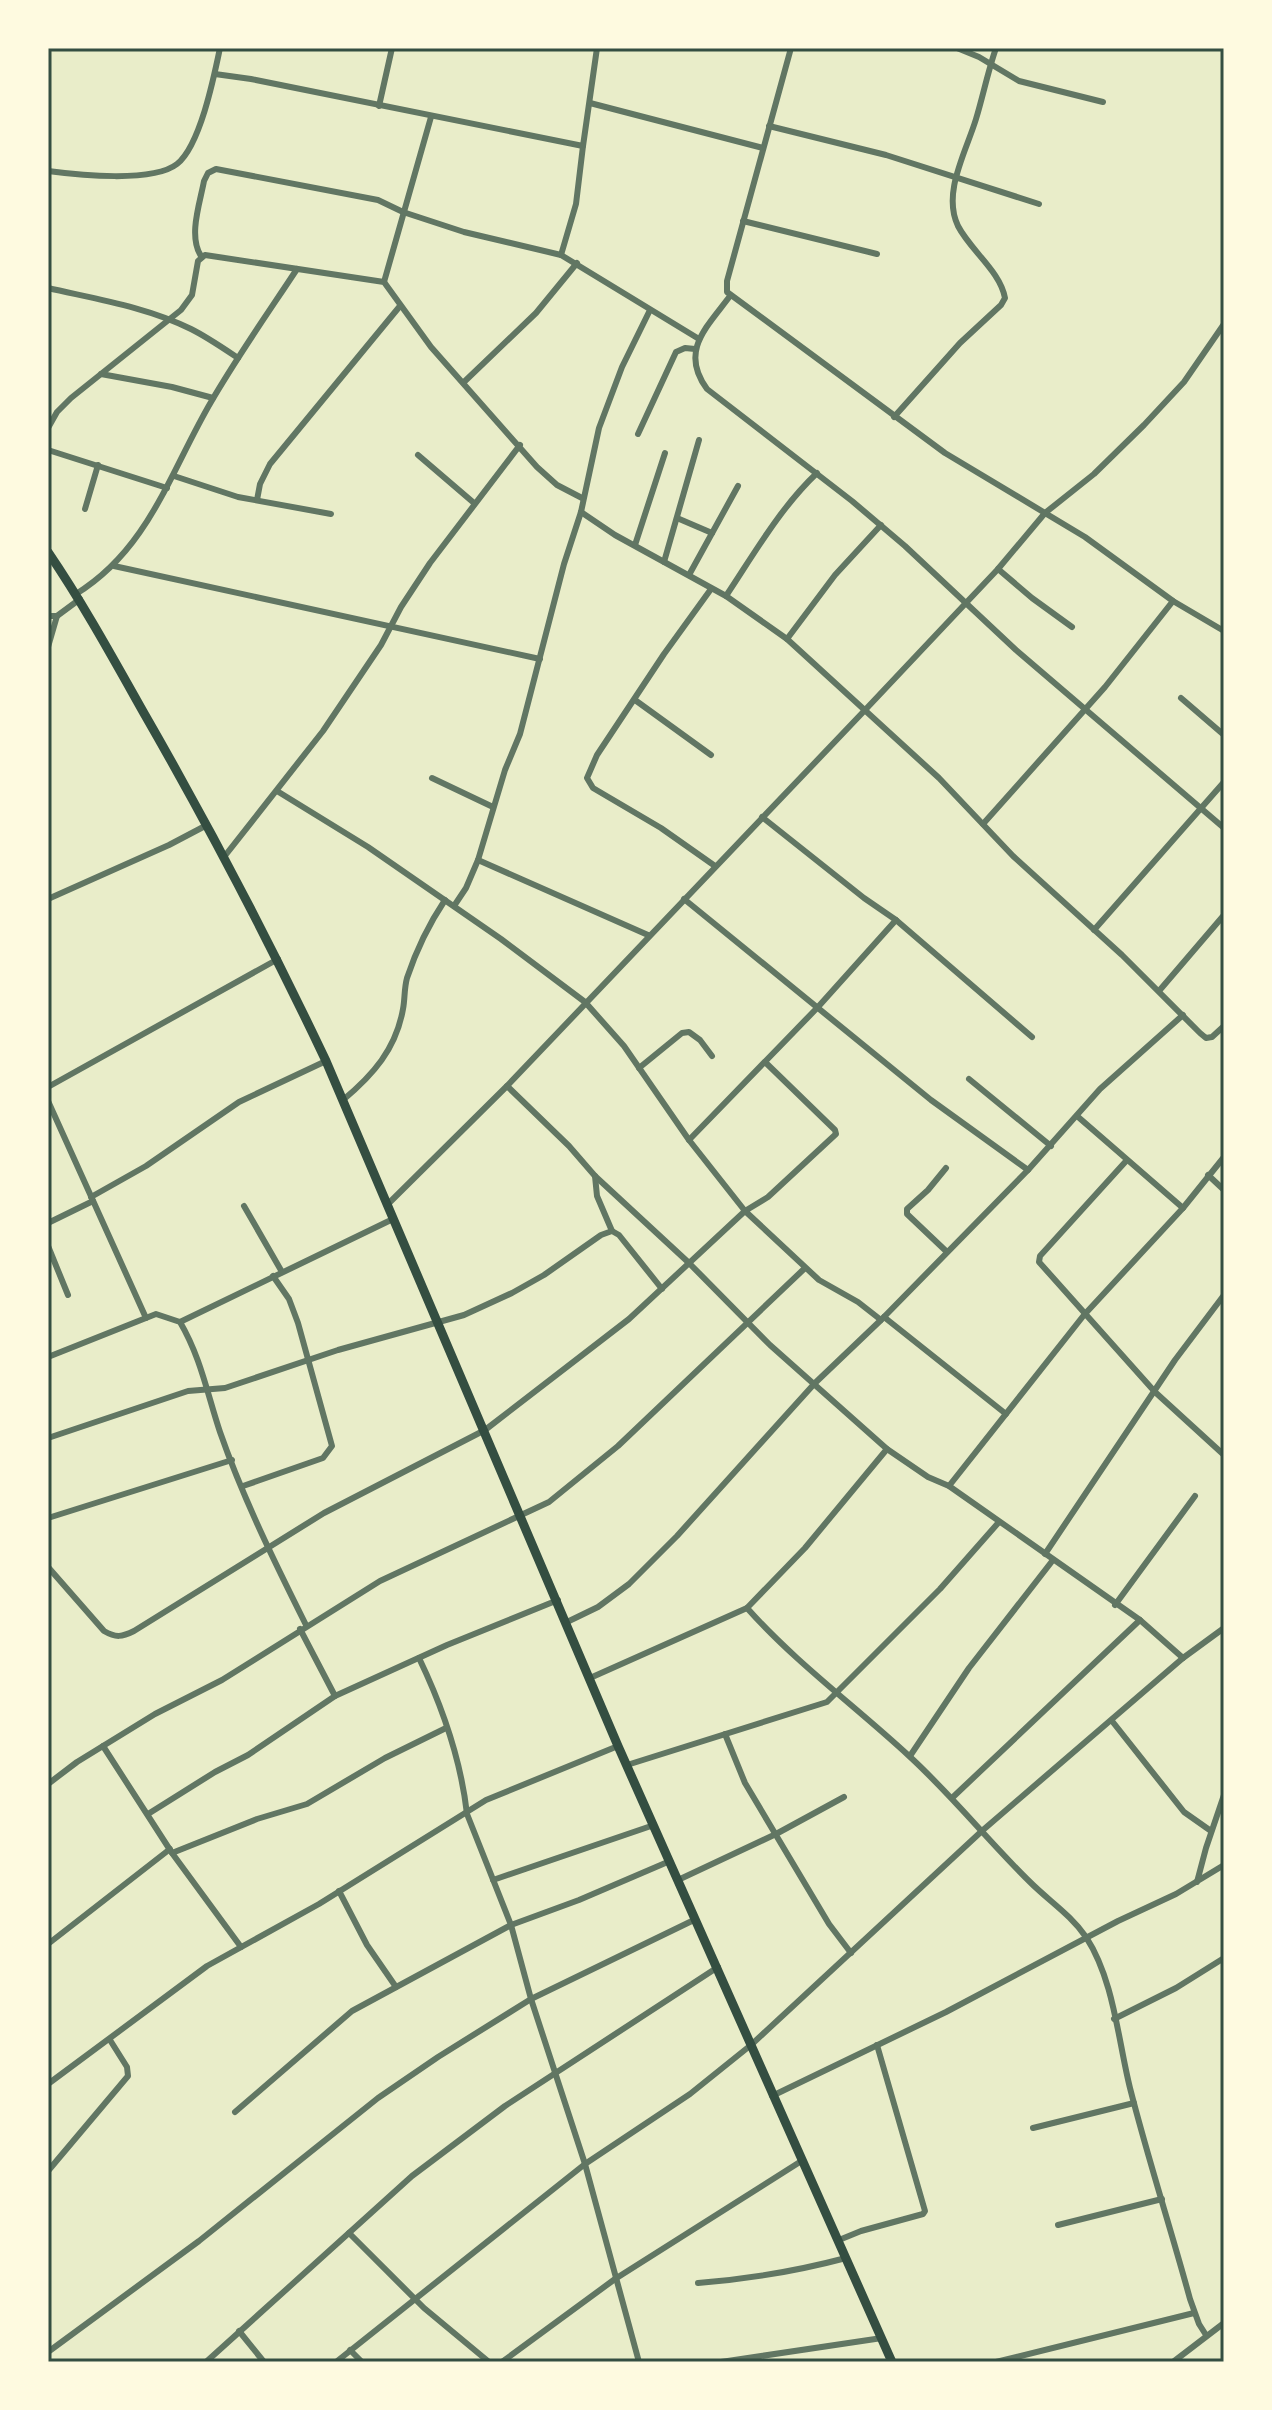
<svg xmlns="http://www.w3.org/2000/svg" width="1272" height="2410" viewBox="0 0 1272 2410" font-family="Signika,sans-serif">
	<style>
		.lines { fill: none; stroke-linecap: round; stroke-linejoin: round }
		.minor { stroke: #617663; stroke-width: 6 }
		.secondary { stroke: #344e41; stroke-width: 9 }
		.neatline { fill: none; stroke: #344e41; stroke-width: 3 }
	</style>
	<rect width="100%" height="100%" fill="#e9edc9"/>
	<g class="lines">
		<g class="minor">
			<path d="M791,48L727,281V292L945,453L1085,537L1173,601L1224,631"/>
			<path d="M957,48L979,57L1019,81L1103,102"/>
			<path d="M215,74L251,79L583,146L597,48"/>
			<path d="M590,103L763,148"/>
			<path d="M379,106L392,48"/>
			<path d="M769,126L886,155L1039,204"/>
			<path d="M48,171C78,175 153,183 177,164C200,146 214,77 220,48"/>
			<path d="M743,221L877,254"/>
			<path d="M561,255L576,204L583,146"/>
			<path d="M201,256C188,236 200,203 204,181L208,173L216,169L378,200L403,212L464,232L561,255L699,339"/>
			<path d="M384,282L431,117"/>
			<path d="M48,288C96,299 147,307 191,329C207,337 223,348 238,358"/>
			<path d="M730,296C707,327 679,351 707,389L852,501L905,546L1016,650L1224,828"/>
			<path d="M101,374L172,387L213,398"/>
			<path d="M464,382L536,313L577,263"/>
			<path d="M894,417L960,343L1001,305L1005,298C1000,271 971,251 958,226C942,193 966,152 976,119C983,96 988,71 996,48"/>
			<path d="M48,428L57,412L71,398L181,310L192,295L198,261L205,255L384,282L431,347L537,467L557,485L582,498"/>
			<path d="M638,434L676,352L685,348L695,349"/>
			<path d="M48,450L167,488"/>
			<path d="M418,455L474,503"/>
			<path d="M174,476L238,497L331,514"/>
			<path d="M257,500L260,484L270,464L400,306"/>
			<path d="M85,509L98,465"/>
			<path d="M581,512L615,535L726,596L787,639L939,778L1013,856L1122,955L1200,1033L1206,1038L1212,1037L1224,1026"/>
			<path d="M677,518L712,533"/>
			<path d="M635,545L665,453"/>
			<path d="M664,562L699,440"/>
			<path d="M114,566L540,659"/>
			<path d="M998,569L1032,598L1072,627"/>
			<path d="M689,575L738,486"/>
			<path d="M711,589L664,654L597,755L587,778L593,788L661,828L715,866"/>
			<path d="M76,594C149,549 170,472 211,402C237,357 268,313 297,269"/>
			<path d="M726,596C754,554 780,508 817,473"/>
			<path d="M48,616H57L80,599"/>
			<path d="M787,639L835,575L881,525"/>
			<path d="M48,647L57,616"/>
			<path d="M1181,698L1224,735"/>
			<path d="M635,700L711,755"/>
			<path d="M432,778L493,807"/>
			<path d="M762,817L864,898L896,920L1032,1037"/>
			<path d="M983,824L1105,687L1173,601"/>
			<path d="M224,857L323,731L381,645L401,607L430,563L520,445"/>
			<path d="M478,860L648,935"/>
			<path d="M48,899L169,845L207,825"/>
			<path d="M684,899L931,1100L1028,1170"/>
			<path d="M454,906L466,888L478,860L505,770L520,734L564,564L581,512L599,428L622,367L650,310"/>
			<path d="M1094,930L1224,782"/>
			<path d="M1159,991L1224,915"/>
			<path d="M765,1062L835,1130L836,1134L768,1197L745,1211L819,1280L858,1302L881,1320"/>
			<path d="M639,1068L682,1033L689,1032L700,1040L712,1056"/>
			<path d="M969,1079L1051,1146"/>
			<path d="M507,1086L569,1146L595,1176L688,1262L770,1345L887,1449L928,1477L949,1486L1140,1620L1183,1658"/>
			<path d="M48,1087L278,959"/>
			<path d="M343,1100C373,1075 396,1049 403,1009C405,999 404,989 407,978C416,951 429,924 445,900"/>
			<path d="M48,1101L146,1318"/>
			<path d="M1077,1116L1183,1208"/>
			<path d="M689,1140L818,1007L896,920"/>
			<path d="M1127,1160L1040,1256L1039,1262L1155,1392L1224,1455"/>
			<path d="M946,1168L928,1190L907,1209V1214L947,1252"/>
			<path d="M1208,1175L1224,1190"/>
			<path d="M595,1176L597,1196L612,1231"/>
			<path d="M91,1197L146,1166L239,1102L326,1061"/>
			<path d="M388,1204L507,1086L866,709L998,569L1045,513L1094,474L1144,425L1184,382L1224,324"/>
			<path d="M244,1206L282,1272"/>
			<path d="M48,1223L93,1201"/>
			<path d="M48,1246L68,1295"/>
			<path d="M884,1317L1006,1414"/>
			<path d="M180,1322L393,1219"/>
			<path d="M48,1357L156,1314L180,1322C201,1358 207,1393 220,1432C243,1498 275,1563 306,1625"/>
			<path d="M48,1438L188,1391L225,1388L338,1350L464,1315L512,1293L544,1275L601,1235L612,1231L619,1235L662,1289"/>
			<path d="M243,1486L323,1458L332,1446L298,1323L289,1299L273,1276"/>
			<path d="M949,1486L1084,1315L1183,1208L1224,1157"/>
			<path d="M48,1518L232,1460"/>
			<path d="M1045,1554L1175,1360L1224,1295"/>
			<path d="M48,1567L104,1631C116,1638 122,1637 134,1631L324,1513L485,1430L629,1319L745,1211L689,1140L624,1046L585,1002L501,939L368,847L277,791"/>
			<path d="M1115,1605L1195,1496"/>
			<path d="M747,1608C795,1662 855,1706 908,1755C952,1795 988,1841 1030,1882C1049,1901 1071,1915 1086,1937C1114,1980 1118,2040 1130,2088C1148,2159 1171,2229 1190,2299L1199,2324L1206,2335"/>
			<path d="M567,1622L598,1607L629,1584L677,1536L815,1383L881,1320L1028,1170L1100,1089L1183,1015"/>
			<path d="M300,1629L335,1696"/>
			<path d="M419,1658C442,1706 461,1761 467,1814L511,1925L531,1999L585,2164L639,2362"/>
			<path d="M590,1678L747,1608L805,1548L887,1449"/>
			<path d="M1112,1721L1184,1812L1211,1831"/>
			<path d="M725,1734L745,1783L829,1924L851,1953"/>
			<path d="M103,1746L172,1853L241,1947"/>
			<path d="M910,1756L969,1668L1053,1560"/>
			<path d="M627,1765L827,1702L940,1589L999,1522"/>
			<path d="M48,1784L77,1762L155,1714L222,1680L380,1581L549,1502L618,1446L805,1268"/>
			<path d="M952,1798L1140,1620"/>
			<path d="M148,1814L215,1772L248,1755L335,1696L447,1645L558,1600"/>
			<path d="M172,1853L257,1819L307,1804L385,1758L446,1728"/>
			<path d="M493,1880L654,1825"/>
			<path d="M678,1880L776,1834L844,1797"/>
			<path d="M1197,1882L1206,1848L1224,1795"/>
			<path d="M339,1891L367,1945L396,1987"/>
			<path d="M48,1944L170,1849"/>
			<path d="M1114,2019L1176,1988L1224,1958"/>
			<path d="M48,2084L207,1966L319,1904L486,1800L618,1746"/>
			<path d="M772,2096L946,2012L1118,1921L1176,1894L1224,1865"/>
			<path d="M235,2112L352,2011L511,1925L579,1900L670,1861"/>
			<path d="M1033,2128L1134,2103"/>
			<path d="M48,2171L128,2076L127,2067L110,2040"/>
			<path d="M1058,2225L1162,2199"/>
			<path d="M349,2233L424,2308L489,2362"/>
			<path d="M839,2240L861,2231L923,2214L925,2211L877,2045"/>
			<path d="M698,2283C749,2279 797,2271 846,2258"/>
			<path d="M239,2331L264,2362"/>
			<path d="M350,2350L362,2362"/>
			<path d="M48,2352L199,2241L378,2098L438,2057L531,1999L696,1919"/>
			<path d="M206,2362L412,2176L505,2106L718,1967"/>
			<path d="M336,2362L585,2164L690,2094L751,2045L983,1830L1183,1658L1224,1628"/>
			<path d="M502,2362L615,2279L803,2160"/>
			<path d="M721,2362L882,2338"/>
			<path d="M996,2362L1194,2313"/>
			<path d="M1173,2362L1224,2323"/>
		</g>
		<path class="secondary" d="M48,552C84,605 114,660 145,715C210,828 270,943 326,1061L618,1746L892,2362"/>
	</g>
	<rect width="1272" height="2410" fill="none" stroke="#fefae0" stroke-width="100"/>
	<rect x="50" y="50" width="1172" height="2310" class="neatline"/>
</svg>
